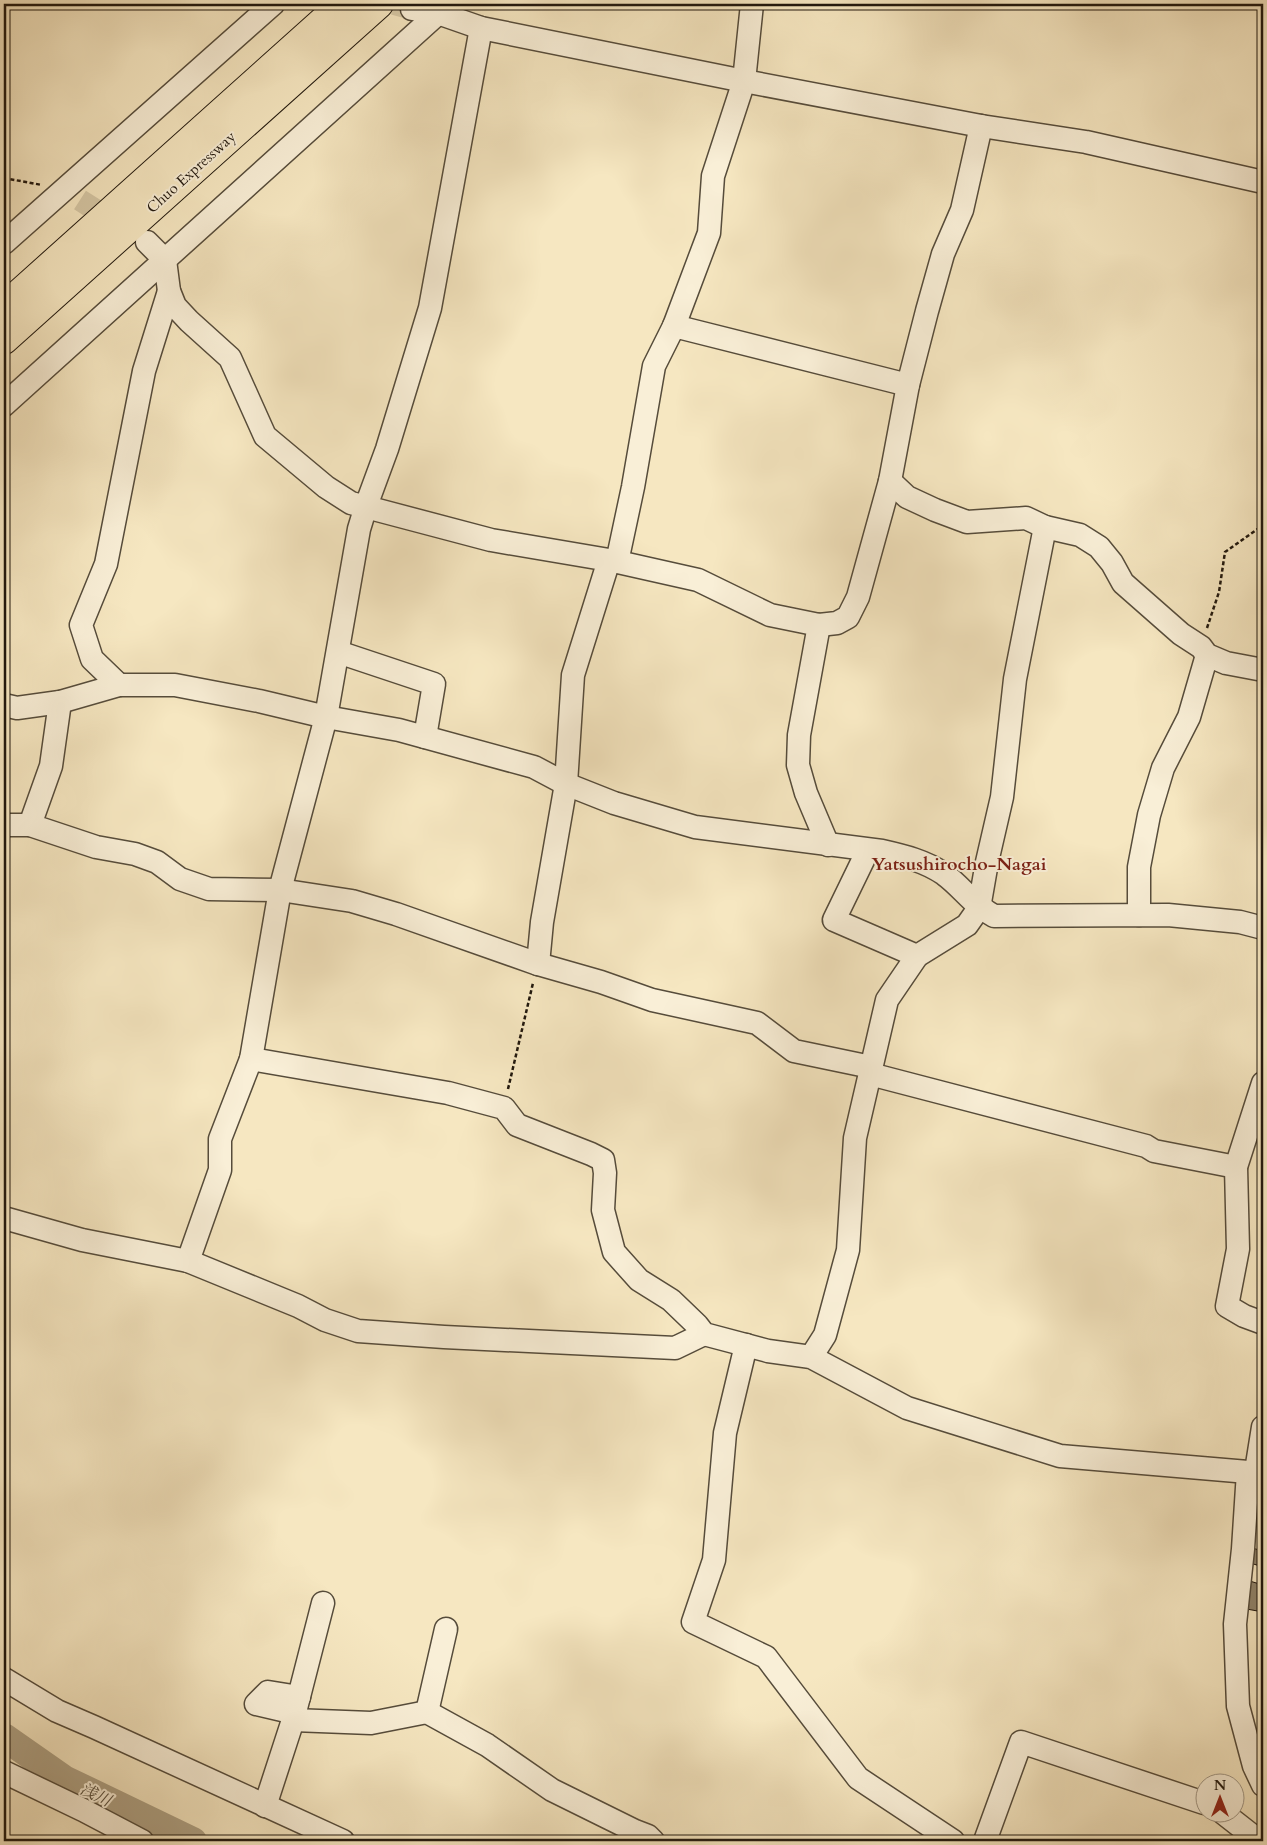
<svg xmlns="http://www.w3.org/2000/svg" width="1267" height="1845" viewBox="0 0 1267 1845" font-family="Cardo,'Noto Serif JP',serif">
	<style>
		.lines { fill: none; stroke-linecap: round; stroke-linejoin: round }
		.river { stroke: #aea184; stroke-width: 28 }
		.building { fill: #90846b; stroke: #21180e }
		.minor-tunnel { stroke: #d6c8a6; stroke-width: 22; stroke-dasharray: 22 11; stroke-linecap: butt }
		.minor-casing { stroke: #564c3b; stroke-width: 25 }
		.highway-casing { stroke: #21180e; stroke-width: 30 }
		.path { stroke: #21180e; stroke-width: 2.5; stroke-dasharray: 4 2.5; stroke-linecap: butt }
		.minor { stroke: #f9efd7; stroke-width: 22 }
		.highway { stroke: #f6e7c1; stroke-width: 28 }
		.labels { text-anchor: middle; stroke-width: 4; stroke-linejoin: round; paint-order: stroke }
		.street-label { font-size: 15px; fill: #21180e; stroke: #f9efd7 }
		.water-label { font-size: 16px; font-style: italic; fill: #594f3d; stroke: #f9efd7 }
		.quarter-label { font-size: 18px; font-weight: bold; fill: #7a1f14; stroke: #f9efd7 }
	</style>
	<rect width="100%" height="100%" fill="#f6e7c1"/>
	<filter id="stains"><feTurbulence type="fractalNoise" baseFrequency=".004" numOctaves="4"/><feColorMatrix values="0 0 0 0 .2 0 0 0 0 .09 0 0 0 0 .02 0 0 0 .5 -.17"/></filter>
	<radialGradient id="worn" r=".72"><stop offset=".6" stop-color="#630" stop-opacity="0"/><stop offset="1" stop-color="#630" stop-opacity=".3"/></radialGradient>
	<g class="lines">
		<path class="river" d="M4,1737L64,1779L193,1841"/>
	</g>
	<g class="building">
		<path d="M1263,1491V1505L1246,1506L1247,1492Z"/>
		<path d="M1252,1548L1263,1551V1567L1244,1561Z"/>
		<path d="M1243,1579L1263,1585V1612L1241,1608Z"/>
	</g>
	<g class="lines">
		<g class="minor-tunnel">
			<path d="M394,4L412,9"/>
			<path d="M80,200L119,225"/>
		</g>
		<g class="minor-casing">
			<g id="minor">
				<path d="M412,9L438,13L481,28L744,81L981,126L1086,142L1263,182"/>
				<path d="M147,242L165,260L169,291L175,306L189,321L230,358L265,436L326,487L351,503L491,540L609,560L698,580L770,615L819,625L837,623L848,617L858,597L890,481L908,385L927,311L943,254L962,210L981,126"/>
				<path d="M4,243L273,4"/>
				<path d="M674,326L908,385"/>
				<path d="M4,405L445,7"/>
				<path d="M890,481L907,497L935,510L967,522L1026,518L1045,527L1080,535L1099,547L1112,563L1123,583L1181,634L1201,647L1207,655L1226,663L1263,670"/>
				<path d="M617,562L633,487L654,366L674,326L709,233L713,176L744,81L752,4"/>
				<path d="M819,625L799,735L798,765L806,793L828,845"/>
				<path d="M338,652L434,684L425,737"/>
				<path d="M119,685L92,659L81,625L106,564L144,371L169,291"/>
				<path d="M60,702L51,766L30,825L96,847L135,854L157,862L180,879L209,889L280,890L352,901L396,914L538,964L601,982L652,1000L757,1023L794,1051L871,1067"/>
				<path d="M4,705L17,708L60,702L119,685H175L259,701L326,717L399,730L534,767L566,784L614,803L695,827L882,851C904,856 925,861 944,874C962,887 973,905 994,916L1168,915L1240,922L1263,928"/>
				<path d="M4,825H30"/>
				<path d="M868,850L834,920L917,956"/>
				<path d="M1139,915V867L1149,815L1163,768L1189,717L1207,655"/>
				<path d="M538,964L542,922L566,784L573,675L609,560"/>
				<path d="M251,1059L448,1093L504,1108L517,1125L591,1154L603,1160L605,1173L603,1210L614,1252L639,1280L671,1300L697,1325L704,1334L768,1351L811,1357L907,1408L1060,1456L1248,1472L1263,1471"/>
				<path d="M870,1074L1146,1146L1154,1151L1236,1167"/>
				<path d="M1263,1083L1236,1167L1238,1249L1227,1306L1244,1316L1263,1323"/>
				<path d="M4,1218L82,1240L188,1261L298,1306L325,1320L358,1331L444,1337L675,1348L704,1334"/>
				<path d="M188,1261L220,1170V1139L251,1059L280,890L326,717L359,529L366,506L387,449L430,308L481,28"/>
				<path d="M746,1345L725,1433L714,1560L693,1622L766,1657L858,1778L953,1841"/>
				<path d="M811,1357L825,1335L848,1250L855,1138L887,1000L917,956L967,925L979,908L987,862L1002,797L1015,679L1045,527"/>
				<path d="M1256,1471L1263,1427"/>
				<path d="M1248,1472L1243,1549L1235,1624L1238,1706L1254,1766L1263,1785"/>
				<path d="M4,1679L57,1711L94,1727L343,1841"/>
				<path d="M427,1712L446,1629"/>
				<path d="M295,1713L256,1704L268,1692L299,1697"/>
				<path d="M293,1720L371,1723L427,1712L487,1745L552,1790L635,1831L648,1836L653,1841"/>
				<path d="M4,1772L83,1810L142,1841"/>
				<path d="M265,1806L293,1720L323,1603"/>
				<path d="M1222,1812L1259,1841"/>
				<path d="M985,1841L1021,1742L1204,1803"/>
			</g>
		</g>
		<g class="highway-casing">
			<g id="highway">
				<path d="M4,307L342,4"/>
				<path d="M4,340L379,4"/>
			</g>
		</g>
		<g class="path">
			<path d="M4,178L42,185"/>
			<path d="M1207,628L1219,592L1225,552L1259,528L1263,518"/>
			<path d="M508,1089L533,983"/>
		</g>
		<use href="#minor" class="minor"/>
		<use href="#highway" class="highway"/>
	</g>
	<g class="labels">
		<g class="street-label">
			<text transform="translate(191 172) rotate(-42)" y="5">Chuo Expressway</text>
		</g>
		<g class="water-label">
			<text transform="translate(96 1794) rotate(26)" y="6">浅川</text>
		</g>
		<g class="quarter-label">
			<text x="959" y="870">Yatsushirocho-Nagai</text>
		</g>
	</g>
	<rect width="1267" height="1845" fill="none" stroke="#f6e7c1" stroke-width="20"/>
	<rect x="5" y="5" width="1257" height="1835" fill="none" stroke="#21180e" stroke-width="2.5"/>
	<rect x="10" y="10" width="1247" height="1825" fill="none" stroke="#21180e"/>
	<g transform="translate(1220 1798)"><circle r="24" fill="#f9efd7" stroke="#a39987"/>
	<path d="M0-4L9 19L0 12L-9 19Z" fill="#8f2418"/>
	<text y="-8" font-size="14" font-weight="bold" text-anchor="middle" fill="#21180e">N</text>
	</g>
	<rect width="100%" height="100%" filter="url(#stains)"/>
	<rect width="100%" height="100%" fill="url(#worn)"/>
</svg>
